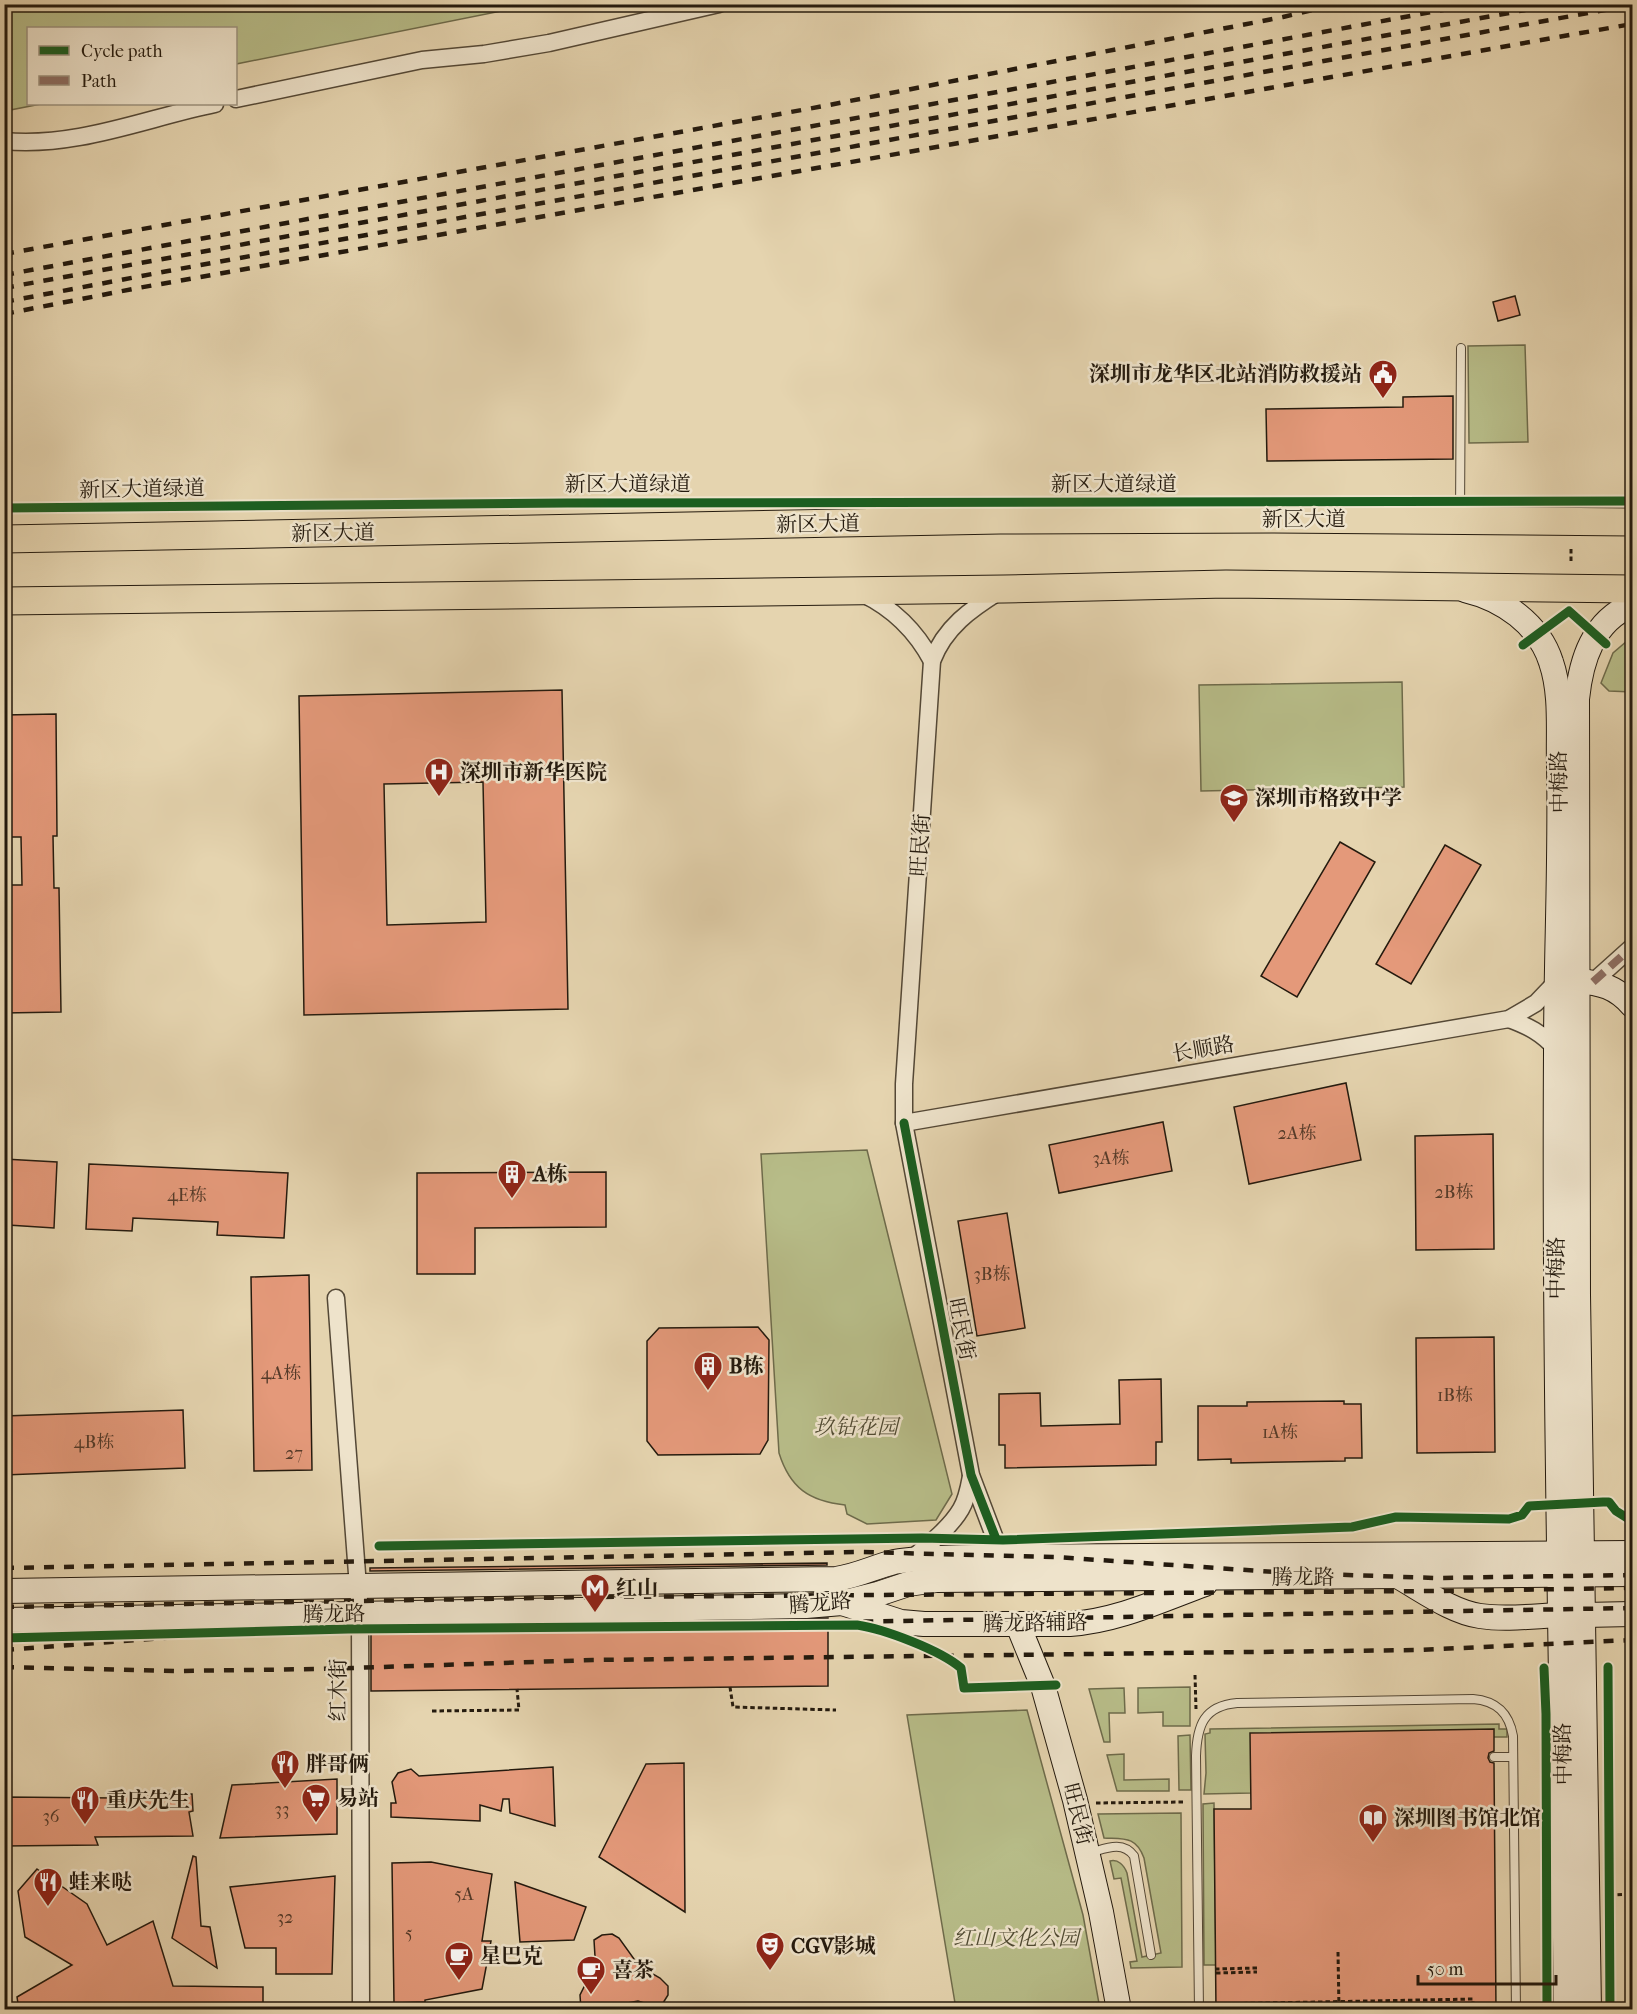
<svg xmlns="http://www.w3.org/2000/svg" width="1637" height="2014" viewBox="0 0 1637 2014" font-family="'IM FELL French Canon','Noto Serif SC',serif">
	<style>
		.green { fill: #b7bc88; stroke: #6e6b4b; stroke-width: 1.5 }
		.building { fill: #e4997a; stroke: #241a0e; stroke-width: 1.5; fill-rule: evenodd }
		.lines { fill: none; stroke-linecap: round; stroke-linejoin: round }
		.lane-casing { stroke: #544836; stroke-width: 10 }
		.street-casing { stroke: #544836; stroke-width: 19 }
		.secondary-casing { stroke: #241a0e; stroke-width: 26 }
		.primary-casing { stroke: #241a0e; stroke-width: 29 }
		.path { stroke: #241a0e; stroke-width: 3; stroke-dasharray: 4.5 3; stroke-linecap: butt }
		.lane { stroke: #eee3cb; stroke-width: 8 }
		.street { stroke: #eee3cb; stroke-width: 16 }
		.secondary { stroke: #eee3cb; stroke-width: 24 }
		.primary { stroke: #e5d4af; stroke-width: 27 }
		.rail { stroke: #241a0e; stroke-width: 4.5; stroke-dasharray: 10 10; stroke-linecap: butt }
		.quiet { stroke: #8d6e63; stroke-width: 8; stroke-dasharray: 15 8; stroke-linecap: butt }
		.cycleway-casing { stroke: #eee3cb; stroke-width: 13 }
		.cycleway { stroke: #1b5e20; stroke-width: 9 }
		.labels { text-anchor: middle; stroke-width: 5; stroke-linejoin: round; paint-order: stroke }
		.number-label { font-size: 18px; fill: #543a29 }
		.poi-label { font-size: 21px; font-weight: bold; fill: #241a0e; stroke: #eee3cb; text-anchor: start }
		.street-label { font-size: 21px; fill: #241a0e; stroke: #eee3cb }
		.park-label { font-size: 21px; font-style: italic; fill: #504b33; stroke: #eee3cb }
	</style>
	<rect width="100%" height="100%" fill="#e5d4af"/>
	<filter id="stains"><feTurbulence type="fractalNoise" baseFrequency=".00333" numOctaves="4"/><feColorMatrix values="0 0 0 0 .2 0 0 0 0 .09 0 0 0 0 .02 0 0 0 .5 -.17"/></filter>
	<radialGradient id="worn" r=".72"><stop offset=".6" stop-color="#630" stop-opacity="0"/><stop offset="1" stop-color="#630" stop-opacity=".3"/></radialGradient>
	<g class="green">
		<path d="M5,4H531V5L236,64V28H28V104H41L5,111Z"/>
		<path d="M1525,345L1528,442L1469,443L1468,346Z"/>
		<path d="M1627,641H1632V692L1609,691L1601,683L1613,653Z"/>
		<path d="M1402,682L1404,787L1201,791L1199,685Z"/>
		<path d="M867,1150L952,1494L936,1520L867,1524L847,1514L845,1505C809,1501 790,1488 779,1453L761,1154Z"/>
		<path d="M1190,1687V1726H1163V1712L1138,1713V1688Z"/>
		<path d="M1124,1688L1125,1713H1109L1110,1742H1104L1089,1689Z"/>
		<path d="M1027,1710L1083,1915L1100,2009H956L907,1715Z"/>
		<path d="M1499,1724V1729H1507V1737H1494L1251,1793L1204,1794L1206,1773L1205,1734L1210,1733V1729Z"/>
		<path d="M1190,1735L1191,1790H1179L1178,1736Z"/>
		<path d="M1124,1754V1780L1169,1779V1791H1117L1107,1755Z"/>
		<path d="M1214,1803L1216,1965H1204L1203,1804Z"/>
		<path d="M1181,1813L1182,1967L1131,1968L1130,1962L1137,1961L1121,1878L1114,1879L1110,1861C1118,1859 1124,1865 1127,1873L1142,1957L1161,1953L1144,1858C1136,1836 1124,1839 1104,1838L1098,1814Z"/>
	</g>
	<g class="building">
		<path d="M1515,296L1520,315L1498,321L1493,302Z"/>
		<path d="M1453,396V459L1267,461L1266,409L1403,407V397Z"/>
		<path d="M562,690L568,1009L304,1015L299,696ZM483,782L486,922L387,925L384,784Z"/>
		<path d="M56,714L57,836H53L54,888H59L61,1012L4,1013V885H22L21,837H4V715Z"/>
		<path d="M1340,842L1375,862L1297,997L1261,976Z"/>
		<path d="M1445,845L1481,865L1411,984L1376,964Z"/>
		<path d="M1346,1083L1361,1160L1249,1184L1234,1107Z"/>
		<path d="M1163,1122L1172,1171L1059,1193L1049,1145Z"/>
		<path d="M1493,1134L1494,1249L1416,1250L1415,1136Z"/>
		<path d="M4,1159L57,1162L54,1228L8,1225V1211H4Z"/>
		<path d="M89,1164L288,1173L284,1238L217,1235L218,1222L133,1218L132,1231L86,1229Z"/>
		<path d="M606,1172V1227L475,1228V1274H417V1173Z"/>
		<path d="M1007,1213L1025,1328L977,1336L958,1221Z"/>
		<path d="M309,1275L312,1470L254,1471L251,1277Z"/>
		<path d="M758,1327L769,1340L768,1440L760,1454L658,1455L647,1441V1341L659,1328Z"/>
		<path d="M1494,1337L1495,1452L1417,1453L1416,1338Z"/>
		<path d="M1161,1379L1162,1442H1156V1465L1005,1468V1445H999V1394L1040,1393L1041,1426L1120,1424L1119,1380Z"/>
		<path d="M1344,1401V1404H1361L1362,1458H1345V1461L1231,1463V1459L1198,1460V1406H1247V1402Z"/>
		<path d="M183,1410L185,1468L4,1475V1416Z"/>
		<path d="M827,1563V1565L370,1571V1568Z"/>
		<path d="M828,1618V1686L371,1691V1628Z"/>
		<path d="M1494,1729V1751L1489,1753L1488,1758L1490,1762L1494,1763L1496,2010H1216L1214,1809H1251L1250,1733Z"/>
		<path d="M684,1763L685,1912L599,1857L646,1764Z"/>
		<path d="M553,1767L555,1826L510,1813L509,1799H503L501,1811L480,1805V1821L391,1817V1803H396L392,1782L398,1773L411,1769L419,1776Z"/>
		<path d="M337,1779V1834L220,1838L232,1785Z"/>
		<path d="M192,1794L193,1811L189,1812L193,1836L95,1837L98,1845L4,1846V1797L115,1798L114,1795Z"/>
		<path d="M193,1856L196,1857L201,1926L210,1927L217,1968L172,1938Z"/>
		<path d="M431,1862L492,1874L482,1941H491L482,1989L425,2000V2002L394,2003L392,1863Z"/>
		<path d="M37,1869L87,1904L107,1945L153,1921L173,1986L263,1987V2010H19L17,1997L72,1965L25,1937L18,1891Z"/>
		<path d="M335,1876L332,1974H276V1948H245L230,1887Z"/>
		<path d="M515,1882L586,1907L574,1940L520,1942Z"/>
		<path d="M612,1934L619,1938L639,1966L660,1978L668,1986V1995L663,2003L654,2006L638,2001L622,2004L614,2010H581L580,1995L584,1987L596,1973L594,1940L602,1935Z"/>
	</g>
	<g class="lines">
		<g class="lane-casing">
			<g id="lane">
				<path d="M1460,516L1461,348"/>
				<path d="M1494,1757H1513"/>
				<path d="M1089,1853C1105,1849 1122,1840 1134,1856L1151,1955"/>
				<path d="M1199,2010L1196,1756C1197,1725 1204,1706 1237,1703L1473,1699C1497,1701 1509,1713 1513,1736L1516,2010"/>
			</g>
		</g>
		<g class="street-casing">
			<g id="street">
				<path d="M236,99L422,60L484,54L549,43L719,4"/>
				<path d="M4,141C77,148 146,118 215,104"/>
				<path d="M1000,591C971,609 945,627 932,661L904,1084V1123L971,1475L1002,1557"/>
				<path d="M863,594C894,609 916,631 932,661"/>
				<path d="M1593,982L1632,947"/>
				<path d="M1509,1019C1528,1026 1542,1033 1556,1049"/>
				<path d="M904,1123L1509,1019L1536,1003L1557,981"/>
				<path d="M336,1298L360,1613L361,2010"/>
				<path d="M910,1560C927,1546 950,1528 961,1509C967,1499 969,1487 971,1476"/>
			</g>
		</g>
		<g class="secondary-casing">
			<g id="secondary">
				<path d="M1465,590C1503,599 1539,624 1551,662C1562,694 1558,731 1559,765C1561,861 1556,956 1556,1052C1554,1371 1562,1690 1566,2010"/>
				<path d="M1578,981C1601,983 1616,987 1632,1005"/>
				<path d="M1399,1577C1424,1591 1452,1612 1480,1616C1506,1620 1535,1616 1561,1615"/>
				<path d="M4,1591L836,1579C857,1576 874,1567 894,1562C922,1557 950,1558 978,1557L1632,1553"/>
				<path d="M842,1603L901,1622L924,1624H1070C1117,1621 1161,1600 1205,1584"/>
				<path d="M1584,1615L1632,1614"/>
				<path d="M4,1620L806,1606L842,1603L878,1594L908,1584L936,1580L1632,1574"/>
				<path d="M1018,1625L1043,1686L1075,1800L1101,1912L1119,2010"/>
				<path d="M1589,2010L1578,1295L1577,699C1581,660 1593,621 1632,605"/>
			</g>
		</g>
		<g class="primary-casing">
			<g id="primary">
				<path d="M4,539L1000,520L1274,519L1632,522"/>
				<path d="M4,601L1004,589L1226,584L1632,589"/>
			</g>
		</g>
		<g class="path">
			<path d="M1571,561V549"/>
			<path d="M1554,622L1569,611L1580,620"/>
			<path d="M1195,1675L1196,1709"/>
			<path d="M730,1687L733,1707L836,1710"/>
			<path d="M432,1711L519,1710L517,1689"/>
			<path d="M1096,1803L1183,1802"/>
			<path d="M1610,1895L1632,1894"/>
			<path d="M1338,1952L1339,2010"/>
			<path d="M1215,1969L1257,1968"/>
			<path d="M1216,1973L1257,1972"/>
			<path d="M1213,2004L1473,1999V2010"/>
			<path d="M1138,2005L1185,2004"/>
		</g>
		<use href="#lane" class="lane"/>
		<use href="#street" class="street"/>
		<use href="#secondary" class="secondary"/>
		<use href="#primary" class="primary"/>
		<g class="rail">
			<path d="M4,254L824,106L1283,17L1339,4"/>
			<path d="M4,275L1475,4"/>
			<path d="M4,288L1558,4"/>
			<path d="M4,302L168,271L1632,5"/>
			<path d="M4,314L138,288L1632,24"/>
			<path d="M4,1568L860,1552L1055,1557L1290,1573L1435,1578L1632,1575"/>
			<path d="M4,1607L595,1597L1436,1591L1632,1588"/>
			<path d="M4,1650L177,1637L318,1633L594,1630L840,1622L1632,1608"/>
			<path d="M4,1667L175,1671L320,1669L593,1660L1419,1650L1632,1640"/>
		</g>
		<path class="quiet" d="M1593,982L1632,947"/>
		<g class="cycleway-casing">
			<g id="cycleway">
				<path d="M4,508L567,503L1632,501"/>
				<path d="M1523,645L1569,611L1606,644"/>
				<path d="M904,1123L971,1475L996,1539"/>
				<path d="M379,1546L922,1538L1003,1540L1352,1527L1396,1517L1509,1519L1522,1515L1529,1506L1603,1502H1609L1616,1511L1632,1521"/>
				<path d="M4,1638L348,1629L857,1625C884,1629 940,1650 961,1668L964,1688L1056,1685"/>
				<path d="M1608,1667L1610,2010"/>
				<path d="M1544,1668L1546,1714L1547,2010"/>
			</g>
		</g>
		<use href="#cycleway" class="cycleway"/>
	</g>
	<defs>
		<g id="civic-pin" transform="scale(1.5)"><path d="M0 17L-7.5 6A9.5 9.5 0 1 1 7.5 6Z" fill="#8f2418" stroke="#eee3cb"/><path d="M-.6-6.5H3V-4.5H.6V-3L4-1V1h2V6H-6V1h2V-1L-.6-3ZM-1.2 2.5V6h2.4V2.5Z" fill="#fff"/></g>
		<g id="hospital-pin" transform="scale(1.5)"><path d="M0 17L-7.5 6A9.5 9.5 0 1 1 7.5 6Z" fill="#8f2418" stroke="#eee3cb"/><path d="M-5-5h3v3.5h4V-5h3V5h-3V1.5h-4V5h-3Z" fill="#fff"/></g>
		<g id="school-pin" transform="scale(1.5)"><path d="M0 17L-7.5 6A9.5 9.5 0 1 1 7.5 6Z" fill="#8f2418" stroke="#eee3cb"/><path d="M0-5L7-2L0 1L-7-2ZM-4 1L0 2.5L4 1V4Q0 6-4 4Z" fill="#fff"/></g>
		<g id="building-pin" transform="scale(1.5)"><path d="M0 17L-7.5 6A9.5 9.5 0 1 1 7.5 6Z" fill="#8f2418" stroke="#eee3cb"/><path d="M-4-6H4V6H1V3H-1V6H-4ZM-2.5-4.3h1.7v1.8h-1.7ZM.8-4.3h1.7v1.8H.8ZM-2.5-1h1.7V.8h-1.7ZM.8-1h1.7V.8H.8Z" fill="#fff"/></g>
		<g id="metro-pin" transform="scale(1.5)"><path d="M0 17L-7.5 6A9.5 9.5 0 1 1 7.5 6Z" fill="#8f2418" stroke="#eee3cb"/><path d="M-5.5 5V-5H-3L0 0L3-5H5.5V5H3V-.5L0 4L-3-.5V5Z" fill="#fff"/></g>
		<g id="restaurant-pin" transform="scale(1.5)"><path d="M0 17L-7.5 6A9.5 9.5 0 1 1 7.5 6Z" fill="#8f2418" stroke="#eee3cb"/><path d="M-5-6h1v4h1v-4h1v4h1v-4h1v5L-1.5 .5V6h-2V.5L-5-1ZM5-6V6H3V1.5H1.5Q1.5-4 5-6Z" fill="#fff"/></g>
		<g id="supermarket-pin" transform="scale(1.5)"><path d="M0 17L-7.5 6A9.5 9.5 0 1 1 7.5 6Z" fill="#8f2418" stroke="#eee3cb"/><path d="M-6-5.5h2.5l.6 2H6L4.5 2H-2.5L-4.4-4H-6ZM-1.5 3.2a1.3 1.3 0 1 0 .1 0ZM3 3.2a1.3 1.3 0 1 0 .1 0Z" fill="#fff"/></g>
		<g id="library-pin" transform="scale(1.5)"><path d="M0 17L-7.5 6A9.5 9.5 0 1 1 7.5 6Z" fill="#8f2418" stroke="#eee3cb"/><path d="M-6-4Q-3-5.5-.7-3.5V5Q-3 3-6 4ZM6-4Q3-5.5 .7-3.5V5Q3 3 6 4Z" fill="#fff"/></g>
		<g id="theatre-pin" transform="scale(1.5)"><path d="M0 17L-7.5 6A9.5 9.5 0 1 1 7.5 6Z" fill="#8f2418" stroke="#eee3cb"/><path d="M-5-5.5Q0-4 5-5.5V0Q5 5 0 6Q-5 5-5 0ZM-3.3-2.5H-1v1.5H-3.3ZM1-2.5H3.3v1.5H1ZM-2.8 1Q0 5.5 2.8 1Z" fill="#fff"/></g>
		<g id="cafe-pin" transform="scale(1.5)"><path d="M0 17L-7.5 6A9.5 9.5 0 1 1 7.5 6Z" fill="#8f2418" stroke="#eee3cb"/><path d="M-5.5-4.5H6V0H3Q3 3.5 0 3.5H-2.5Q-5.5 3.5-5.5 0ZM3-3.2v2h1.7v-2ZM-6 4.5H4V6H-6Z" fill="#fff"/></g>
	</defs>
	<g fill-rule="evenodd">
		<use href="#civic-pin" x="1383" y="374"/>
		<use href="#hospital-pin" x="439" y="772"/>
		<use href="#school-pin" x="1234" y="798"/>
		<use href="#building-pin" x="512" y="1174"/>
		<use href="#building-pin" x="708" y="1366"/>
		<use href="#metro-pin" x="595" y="1588"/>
		<use href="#restaurant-pin" x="285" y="1764"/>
		<use href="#supermarket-pin" x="316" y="1798"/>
		<use href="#restaurant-pin" x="85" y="1800"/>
		<use href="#library-pin" x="1373" y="1818"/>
		<use href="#restaurant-pin" x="48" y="1882"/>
		<use href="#theatre-pin" x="770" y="1946"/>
		<use href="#cafe-pin" x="459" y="1956"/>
		<use href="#cafe-pin" x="591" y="1970"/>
	</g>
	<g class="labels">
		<g class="number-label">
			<text x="1297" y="1139">2A栋</text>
			<text x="1111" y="1164">3A栋</text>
			<text x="1454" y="1198">2B栋</text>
			<text x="187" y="1201">4E栋</text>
			<text x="992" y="1280">3B栋</text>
			<text x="281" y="1379">4A栋</text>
			<text x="1455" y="1401">1B栋</text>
			<text x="1280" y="1438">1A栋</text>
			<text x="94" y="1448">4B栋</text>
			<text x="294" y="1459">27</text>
			<text x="282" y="1815">33</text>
			<text x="51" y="1822">36</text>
			<text x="464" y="1900">5A</text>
			<text x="285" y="1923">32</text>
			<text x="409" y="1939">5</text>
		</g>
		<g class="poi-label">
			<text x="1362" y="381" text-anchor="end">深圳市龙华区北站消防救援站</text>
			<text x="460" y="779">深圳市新华医院</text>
			<text x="1255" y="805">深圳市格致中学</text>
			<text x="533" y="1181">A栋</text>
			<text x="729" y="1373">B栋</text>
			<text x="616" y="1595">红山</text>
			<text x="306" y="1771">胖哥俩</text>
			<text x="337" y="1805">易站</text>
			<text x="106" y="1807">重庆先生</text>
			<text x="1394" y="1825">深圳图书馆北馆</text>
			<text x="69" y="1889">蛙来哒</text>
			<text x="791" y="1953">CGV影城</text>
			<text x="480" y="1963">星巴克</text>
			<text x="612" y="1977">喜茶</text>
		</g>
		<g class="street-label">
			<text x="628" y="491">新区大道绿道</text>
			<text x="1114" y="491">新区大道绿道</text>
			<text transform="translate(142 489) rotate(-1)" y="7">新区大道绿道</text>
			<text x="1304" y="526">新区大道</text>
			<text transform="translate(818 524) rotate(-1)" y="7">新区大道</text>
			<text transform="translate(333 533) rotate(-1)" y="7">新区大道</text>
			<text transform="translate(1559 782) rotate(-91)" y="7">中梅路</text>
			<text transform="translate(920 845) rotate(-86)" y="7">旺民街</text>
			<text transform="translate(1203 1049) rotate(-10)" y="7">长顺路</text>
			<text transform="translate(1556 1268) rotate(-90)" y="7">中梅路</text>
			<text transform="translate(962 1329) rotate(79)" y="7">旺民街</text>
			<text x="1303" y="1584">腾龙路</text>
			<text transform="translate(820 1603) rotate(-5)" y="7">腾龙路</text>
			<text transform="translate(334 1614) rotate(-1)" y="7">腾龙路</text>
			<text transform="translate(1035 1623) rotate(-1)" y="7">腾龙路辅路</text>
			<text transform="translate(338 1690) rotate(-90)" y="7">红木街</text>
			<text transform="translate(1563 1754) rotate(-91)" y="7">中梅路</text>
			<text transform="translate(1078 1814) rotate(76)" y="7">旺民街</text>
		</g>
		<g class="park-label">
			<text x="856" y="1434">玖钻花园</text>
			<text x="1016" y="1945">红山文化公园</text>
		</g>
	</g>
	<rect width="1637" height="2014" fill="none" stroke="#e5d4af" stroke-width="24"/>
	<rect x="6" y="6" width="1625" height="2002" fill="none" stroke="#241a0e" stroke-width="3"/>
	<rect x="12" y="12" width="1613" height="1990" fill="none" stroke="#241a0e" stroke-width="1.5"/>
	<rect x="27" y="27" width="210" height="78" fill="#eee3cb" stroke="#9d937f" stroke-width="1.5"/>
	<rect x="39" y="46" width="30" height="9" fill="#1b5e20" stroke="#9d937f" stroke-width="1.5"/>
	<text x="81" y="57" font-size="18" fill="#241a0e">Cycle path</text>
	<rect x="39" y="76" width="30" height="9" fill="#8d6e63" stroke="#9d937f" stroke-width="1.5"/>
	<text x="81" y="87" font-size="18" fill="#241a0e">Path</text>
	<path d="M1418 1975v9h138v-9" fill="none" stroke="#241a0e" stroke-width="3"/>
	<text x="1427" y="1975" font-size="18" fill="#241a0e" stroke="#eee3cb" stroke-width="4.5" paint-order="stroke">50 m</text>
	<rect width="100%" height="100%" filter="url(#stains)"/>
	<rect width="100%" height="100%" fill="url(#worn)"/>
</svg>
